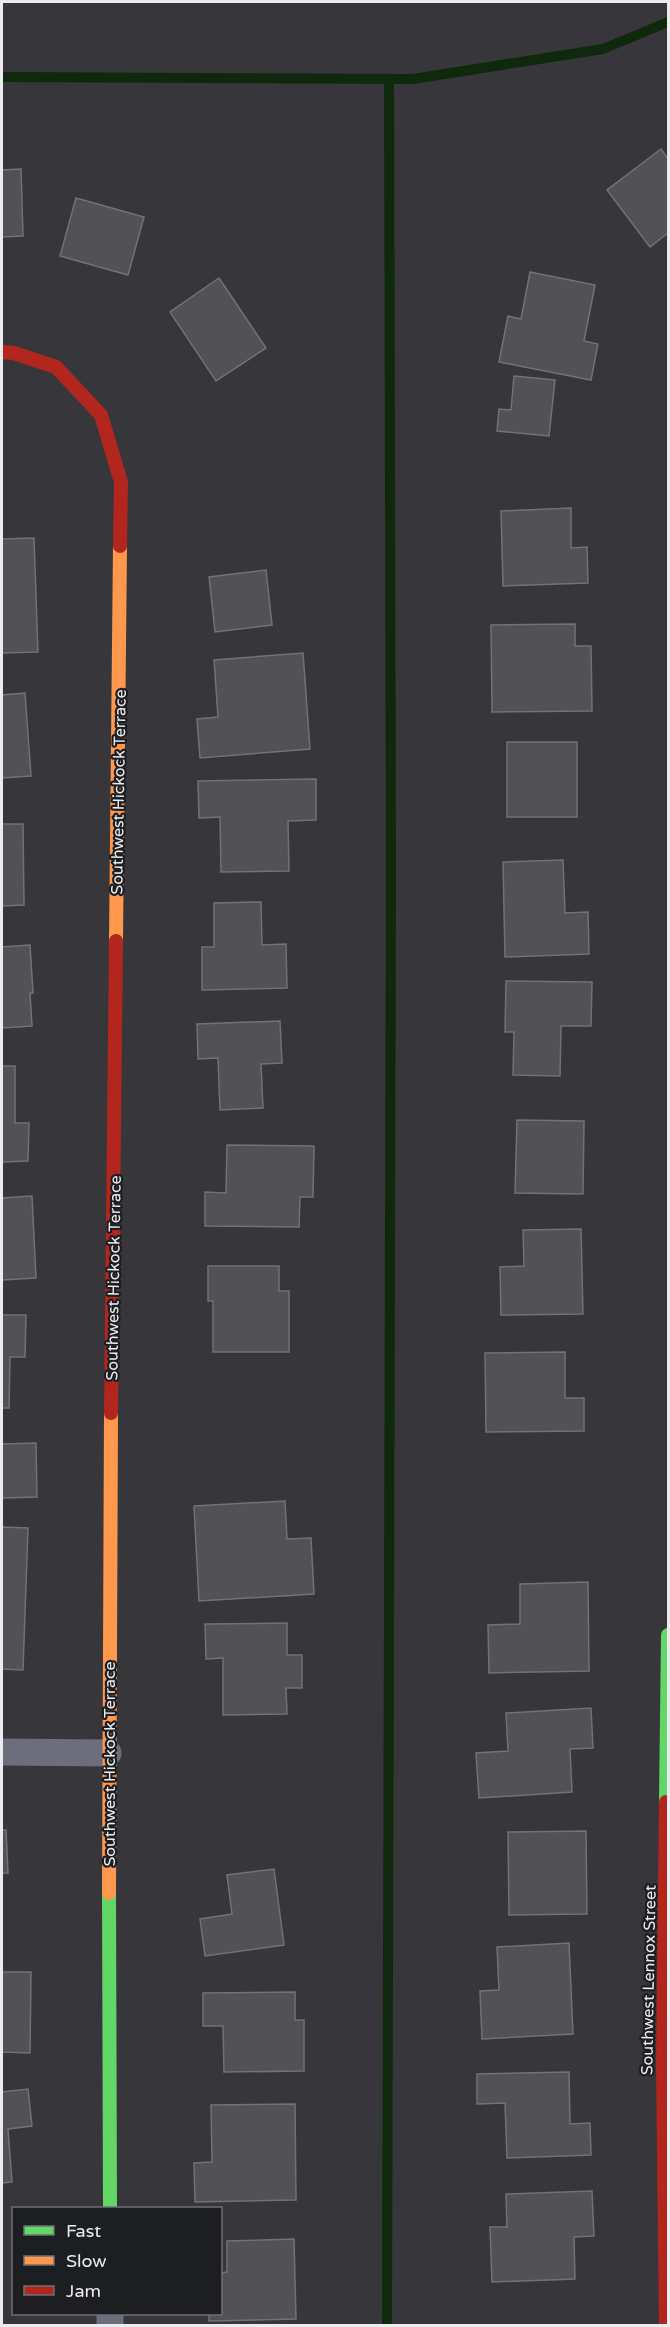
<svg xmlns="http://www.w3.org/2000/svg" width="670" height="2327" viewBox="0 0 670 2327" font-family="'Varela Round',sans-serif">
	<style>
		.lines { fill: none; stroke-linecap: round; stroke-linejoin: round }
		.stream { stroke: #0e290c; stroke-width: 10 }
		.building { fill: #525255; stroke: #727276; stroke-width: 1.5 }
		.street { stroke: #6d6e7b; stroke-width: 27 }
		.fast { stroke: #63d668; stroke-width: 14 }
		.slow { stroke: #ff974d; stroke-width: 14 }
		.jam { stroke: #b3261e; stroke-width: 14 }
		.labels { text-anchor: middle; stroke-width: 4.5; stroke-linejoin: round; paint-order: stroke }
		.street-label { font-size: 16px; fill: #ebecf0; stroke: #1d1e21 }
	</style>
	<rect width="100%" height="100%" fill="#37373b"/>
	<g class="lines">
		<g class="stream">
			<path d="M2,77L413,79L603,49L668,22"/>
			<path d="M387,2326L391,877L389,79"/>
		</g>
	</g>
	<g class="building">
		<path d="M661,149L668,159V233L650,247L607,190Z"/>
		<path d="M21,169L23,236L2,237V170Z"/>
		<path d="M76,198L144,217L128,275L60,256Z"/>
		<path d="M530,272L595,285L584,341L598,344L591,380L499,362L508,316L521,319Z"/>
		<path d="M219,278L266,348L216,381L170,312Z"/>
		<path d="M514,376L555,380L549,436L497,431L499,409L511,410Z"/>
		<path d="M571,508V548L587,547L588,583L503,586L501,511Z"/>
		<path d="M34,538L38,652L2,653V539Z"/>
		<path d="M266,570L272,625L215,632L209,577Z"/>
		<path d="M575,624V646H591L592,711L492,712L491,625Z"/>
		<path d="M303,653L310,749L200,758L197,719L218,717L214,660Z"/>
		<path d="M25,693L31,776L2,778V695Z"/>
		<rect x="507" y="742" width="70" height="75"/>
		<path d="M316,779V820L288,821L289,871L221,872L220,817L199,818L198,781Z"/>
		<path d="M2,824H23L24,905L2,906Z"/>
		<path d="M563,860L565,913L588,912L589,954L505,957L503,862Z"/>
		<path d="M261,902L262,945L286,944L287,988L202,990V947H214V903Z"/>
		<path d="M30,945L33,993H30L32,1026L2,1028V947Z"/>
		<path d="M506,981L592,982L591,1026H561L560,1076L513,1075L514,1032H505Z"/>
		<path d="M280,1021L282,1063L261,1064L263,1108L220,1110L218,1058L198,1059L197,1024Z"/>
		<path d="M2,1066H15V1123H29L28,1161L2,1162Z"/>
		<path d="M517,1120L584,1121L583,1194L515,1193Z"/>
		<path d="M227,1145L314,1146L313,1197H300L299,1227L205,1226V1192L226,1193Z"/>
		<path d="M32,1196L36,1278L2,1280V1198Z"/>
		<path d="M581,1229L583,1314L501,1315L500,1267L524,1266L523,1230Z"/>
		<path d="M208,1266H279V1291H289V1352H213V1301H208Z"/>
		<path d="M2,1315H26L25,1357H10L9,1408H2Z"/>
		<path d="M565,1352V1398H584V1431L486,1432L485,1353Z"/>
		<path d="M36,1443L37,1497L2,1498V1444Z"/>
		<path d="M285,1501L287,1539L311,1538L314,1594L199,1601L194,1506Z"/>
		<path d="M2,1527L28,1528L23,1670L2,1669Z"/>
		<path d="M588,1582L589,1671L489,1673L488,1625L520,1624V1584Z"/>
		<path d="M287,1623V1655H302V1688H286L287,1714L223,1715V1658L206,1659L205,1624Z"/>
		<path d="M591,1708L593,1748L570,1749L572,1792L479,1798L476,1753L508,1751L506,1713Z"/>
		<path d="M2,1830H6L8,1873H2Z"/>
		<path d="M586,1831L587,1914L509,1915L508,1832Z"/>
		<path d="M274,1869L284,1945L205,1956L200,1919L232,1914L227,1875Z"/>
		<path d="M569,1943L573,2034L482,2039L480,1991L499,1990L497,1947Z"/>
		<path d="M2,1972H31L30,2053L2,2052Z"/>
		<path d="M295,1992V2020H304V2071L224,2072L223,2026H203V1993Z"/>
		<path d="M569,2072L570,2124L590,2123L591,2155L507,2158L505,2103L477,2104V2074Z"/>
		<path d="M28,2089L32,2126L8,2129L12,2182L2,2183V2092Z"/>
		<path d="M295,2104L296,2200L195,2202L194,2163L212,2162L211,2105Z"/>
		<path d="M592,2191L594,2236L574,2237L575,2279L492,2282L490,2227H507L506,2194Z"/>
		<path d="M294,2239L296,2319L209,2321V2314H220V2273L227,2272V2241Z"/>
	</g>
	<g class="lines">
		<g class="street">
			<path d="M2,1752L108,1753"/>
			<path d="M110,2314V2326"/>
		</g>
		<g class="fast">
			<path d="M666,1802L668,1635"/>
			<path d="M109,1893L110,2208"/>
		</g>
		<g class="slow">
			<path d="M116,941L120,546"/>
			<path d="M109,1893L111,1413"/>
		</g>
		<g class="jam">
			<path d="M2,352L14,353L56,367L101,415L121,482L120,546"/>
			<path d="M111,1413L116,941"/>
			<path d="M666,2326L663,2063L666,1802"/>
		</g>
	</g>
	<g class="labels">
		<g class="street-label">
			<text transform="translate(118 792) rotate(-89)" y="6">Southwest Hickock Terrace</text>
			<text transform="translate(113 1278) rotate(-89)" y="6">Southwest Hickock Terrace</text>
			<text transform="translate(109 1764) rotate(-90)" y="6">Southwest Hickock Terrace</text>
			<text transform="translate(648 1980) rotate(-89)" y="6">Southwest Lennox Street</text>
		</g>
	</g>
	<rect width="670" height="2327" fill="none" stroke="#ebecf0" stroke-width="6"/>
	<rect x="12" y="2207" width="210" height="108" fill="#1d1e21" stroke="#6f7074" stroke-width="1.5"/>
	<rect x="24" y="2226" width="30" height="9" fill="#63d668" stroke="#6f7074" stroke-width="1.5"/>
	<text x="66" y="2237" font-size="18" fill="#ebecf0">Fast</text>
	<rect x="24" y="2256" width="30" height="9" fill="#ff974d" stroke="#6f7074" stroke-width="1.5"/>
	<text x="66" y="2267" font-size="18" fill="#ebecf0">Slow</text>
	<rect x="24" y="2286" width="30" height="9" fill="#b3261e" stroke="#6f7074" stroke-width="1.5"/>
	<text x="66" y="2297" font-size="18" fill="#ebecf0">Jam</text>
</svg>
